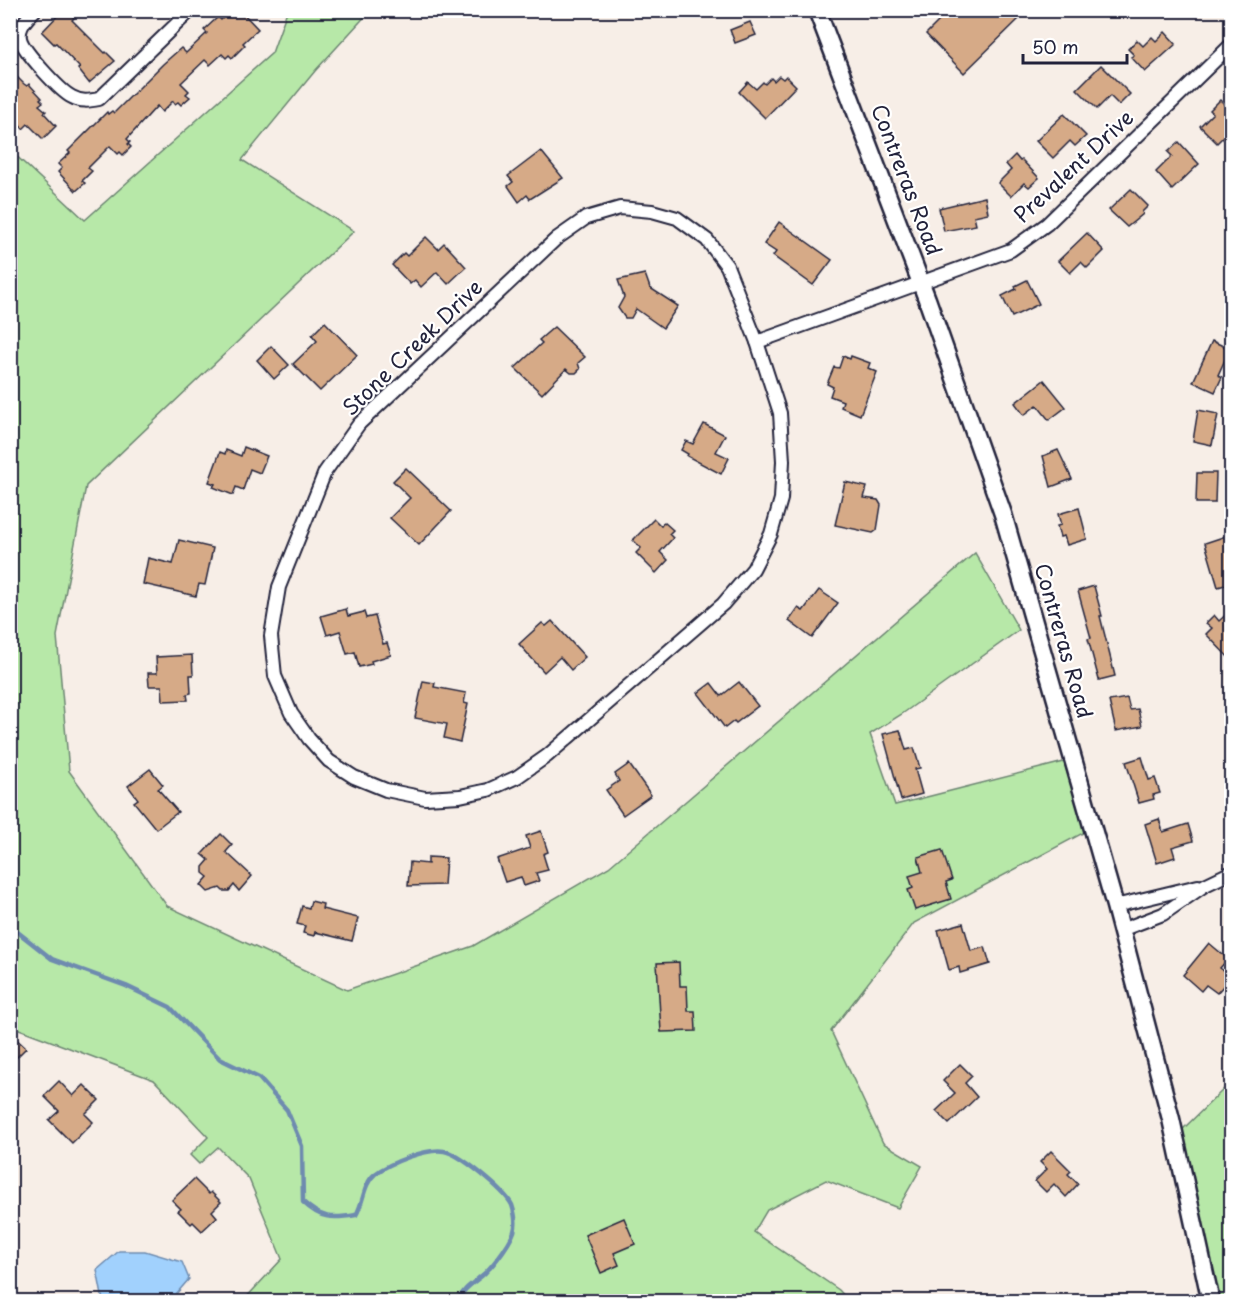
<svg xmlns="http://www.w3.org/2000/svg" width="1242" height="1312" viewBox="0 0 1242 1312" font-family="'Playpen Sans',sans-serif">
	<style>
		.green { fill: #b7e8a8; stroke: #6c8572; stroke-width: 1.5 }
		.water { fill: #a1d1fd; stroke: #6e8baf; stroke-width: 1.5 }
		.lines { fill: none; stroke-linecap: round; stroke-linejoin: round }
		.stream { stroke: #6e8baf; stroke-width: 4.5 }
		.building { fill: #d6aa87; stroke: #22223b; stroke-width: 1.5 }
		.street-casing { stroke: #22223b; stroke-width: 16 }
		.secondary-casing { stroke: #22223b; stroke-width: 21 }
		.street { stroke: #fff; stroke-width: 12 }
		.secondary { stroke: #fff; stroke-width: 16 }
		.labels { text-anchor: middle; stroke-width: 4.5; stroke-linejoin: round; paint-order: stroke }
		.street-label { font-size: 21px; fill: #22223b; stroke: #fff }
	</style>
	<rect width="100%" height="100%" fill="#f7eee7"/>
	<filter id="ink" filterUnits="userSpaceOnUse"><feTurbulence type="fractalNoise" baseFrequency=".0167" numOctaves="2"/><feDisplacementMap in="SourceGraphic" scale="12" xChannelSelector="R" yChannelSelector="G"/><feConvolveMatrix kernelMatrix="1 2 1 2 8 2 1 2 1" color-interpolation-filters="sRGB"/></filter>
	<g filter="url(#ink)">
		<g class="green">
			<path d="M287,11H370L315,71L242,160L354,231L86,486L57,636L69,771L167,906L347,990L473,946L609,867L975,553L1019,630L902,714L870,734L895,805L1064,762L1085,832L914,923L831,1031L883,1143L922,1166L898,1208L826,1180L767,1210L754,1232L839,1290L849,1301H243L282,1259L249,1179L218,1147L199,1164L190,1155L208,1137L154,1080L11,1026L10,150L85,220L272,53Z"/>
			<path d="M1231,1082V1301H1217L1178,1134Z"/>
		</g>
		<path class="water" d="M119,1251H145L182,1262L189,1279L170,1301H103L97,1270Z"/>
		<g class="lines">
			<path class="stream" d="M10,926L52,959L126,986L170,1007L220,1059L259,1078L287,1110L302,1146L303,1202C321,1219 332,1219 356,1215C364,1202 363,1184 375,1174C389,1163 427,1148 444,1151C459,1153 505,1191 512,1205C514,1211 516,1220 515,1227C514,1239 494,1264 485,1273C475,1282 463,1288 457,1302"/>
		</g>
		<g class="building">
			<path d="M63,10H67L74,18L72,20L105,53L106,52L115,61L89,83L78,69L80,68L56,43L54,44L42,32Z"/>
			<path d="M231,10H240L258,29L243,43L245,45L232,58L229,55L226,58L222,54L210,65L205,60L181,83L189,91L186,94L190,97L181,105L178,102L175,104L173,101L162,112L157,106L127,139L130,142L128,144L131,147L123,155L120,152L118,154L110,146L88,168L92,171L82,181L85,183L76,191L58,172L62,168L58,164L70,153L68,151L107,112L108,114L112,111L114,113L163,64L181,48L186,53L207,33L204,30L218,17L221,20Z"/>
			<path d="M950,10H1011L1019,19L964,73L926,34Z"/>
			<path d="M750,22L756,35L735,43L730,30Z"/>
			<path d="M1165,32L1176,44L1145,72L1131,57L1134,55L1128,49L1137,40L1143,46L1152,37L1156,41Z"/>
			<path d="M1101,65L1130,94L1119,105L1110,96L1097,109L1077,89Z"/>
			<path d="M10,70L24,84L27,86L29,84L42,98L40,99L43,102L39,105L46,111L44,113L56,126L43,139L28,124L23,129L10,115Z"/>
			<path d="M779,76L783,79L786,76L796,86L765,118L739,92L748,82L756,89L763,82L765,84L771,78L774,81Z"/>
			<path d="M1220,100L1232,111V147L1222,138L1217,143L1200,126L1213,113L1210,110Z"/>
			<path d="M1064,114L1086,136L1075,146L1070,141L1053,158L1036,141Z"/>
			<path d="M1179,142L1199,164L1172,190L1156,172L1172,156L1168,152Z"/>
			<path d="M541,151L563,178L530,199L527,195L519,202L508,186L513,182L508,176Z"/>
			<path d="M1015,155L1020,161L1022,160L1039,178L1029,187L1024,183L1011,196L998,183L1011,170L1006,164Z"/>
			<path d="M1131,189L1148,206L1142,212L1143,214L1127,227L1109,210Z"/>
			<path d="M985,197L988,213L974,216L976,225L944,231L939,208Z"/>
			<path d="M779,222L832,260L813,285L773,256L776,252L764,244Z"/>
			<path d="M1087,233L1104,251L1087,268L1081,262L1070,273L1058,261Z"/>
			<path d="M426,237L438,249L444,243L466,267L448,284L437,272L421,287L415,280L410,284L392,265L404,253L407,256Z"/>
			<path d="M645,274L650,288L678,306L663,328L636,309L631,318H625L618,308L624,297L618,280Z"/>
			<path d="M1027,280L1039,304L1012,317L1002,296L1016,289L1015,286Z"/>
			<path d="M325,322L357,355L320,391L293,364L317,341L312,335Z"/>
			<path d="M554,327L585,357L578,363L580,369L576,373H571L566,369L542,394L515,368L542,343L539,340Z"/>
			<path d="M1212,341L1230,349L1218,375L1222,377L1215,392L1193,382Z"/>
			<path d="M271,346L289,365L274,379L257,360Z"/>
			<path d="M843,356L850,359L851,356L870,363L868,368L877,372L860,415L841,407L843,401L830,396L833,387L827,384L834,367L839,368Z"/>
			<path d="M1044,380L1066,407L1049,420L1037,405L1024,415L1015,403Z"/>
			<path d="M1198,410L1218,414L1212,445L1193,441Z"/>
			<path d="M704,424L725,435L716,452L729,458L721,474L687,456L688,454L681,450L686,441L693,444Z"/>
			<path d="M244,447L267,456L260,473L250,469L243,490L236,487L233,495L213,487L215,484L209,482L220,452L225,454L226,450L241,456Z"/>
			<path d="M1058,450L1072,479L1051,487L1043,456Z"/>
			<path d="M406,468L451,511L419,545L390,518L410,498L393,481Z"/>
			<path d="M1197,473H1216L1215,503H1196Z"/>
			<path d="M845,482L867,487L864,498L878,500L881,505L877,530L873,533L835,525Z"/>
			<path d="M1079,508L1087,539L1067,545L1064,536L1060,537L1057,526L1061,525L1058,514Z"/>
			<path d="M654,519L661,526L664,522L673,530L669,534L673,538L660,552L668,560L656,573L636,553L641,548L633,540Z"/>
			<path d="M1226,536L1232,555V583L1218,587L1205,543Z"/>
			<path d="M179,540L213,548L205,585L199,584L196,596L143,584L148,558L173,564Z"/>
			<path d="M1094,586L1102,616H1100L1115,676L1099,680L1088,639L1091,638L1078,591Z"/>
			<path d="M819,590L838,603L812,638L789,621L798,608L803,611Z"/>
			<path d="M346,609L348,616L364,612L366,618L375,616L383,644L387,643L391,655L371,661L372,664L359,667L355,652L347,654L340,631L327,635L321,616Z"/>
			<path d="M1232,609V661L1206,634L1212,628L1206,623L1214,615L1219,621Z"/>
			<path d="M552,621L585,657L571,670L560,657L544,672L519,644L542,623L546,626Z"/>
			<path d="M192,655L193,675H190L191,693L187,694L188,700L163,701L162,686H149L148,673H157L156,657Z"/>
			<path d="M423,681L435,683L434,687L466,693L464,703L468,704L460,742L444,738L447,724L415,718Z"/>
			<path d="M739,682L758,706L736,723L734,721L725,728L698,693L711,683L721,696Z"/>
			<path d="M1127,698L1130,710L1138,709L1142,726L1116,731L1109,701Z"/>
			<path d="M900,730L906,750L914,748L920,768L915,769L922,794L901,800L883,734Z"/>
			<path d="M1142,757L1149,780L1155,778L1160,793L1153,795L1154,799L1139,803L1126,762Z"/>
			<path d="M629,764L651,795L623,815L606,790L619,781L615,774Z"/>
			<path d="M150,769L163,785L158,789L178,812L156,829L134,802L138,799L128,786Z"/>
			<path d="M1159,819L1163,832L1188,824L1193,841L1172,847L1175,857L1157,863L1145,824Z"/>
			<path d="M541,831L548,852L543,854L548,870L536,873L539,881L524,886L521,877L505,882L497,859L530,848L526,836Z"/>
			<path d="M221,834L232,845L226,852L252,876L239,891L234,885L229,891H223L220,888L208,892L201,885L208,877L203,873V867L209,860L202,854Z"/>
			<path d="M942,850L952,880L946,882L951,899L915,910L908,890L913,888L909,876L922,872L918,857Z"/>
			<path d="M428,857L446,858L444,885L408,886L410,862L428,864Z"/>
			<path d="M311,901L323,904L322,909L358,918L352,941L315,932L314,936L303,933L305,926L297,924L302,906L309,908Z"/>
			<path d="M963,923L971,951L985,947L990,964L960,973L959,967L949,970L938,930Z"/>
			<path d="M1209,943L1228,959L1220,968L1231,977L1217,993L1206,985L1201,991L1183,975Z"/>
			<path d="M679,962L680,986H687L688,1011H695L696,1031L661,1032L657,963Z"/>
			<path d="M10,1033L26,1048L10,1064Z"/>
			<path d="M960,1064L972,1076L965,1083L977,1097L949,1124L936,1111L955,1093L943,1081Z"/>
			<path d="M59,1081L73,1096L84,1085L99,1100L85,1114L93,1122L72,1143L49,1120L59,1111L44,1096Z"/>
			<path d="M1051,1151L1071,1171L1068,1174L1078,1184L1066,1197L1054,1184L1046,1192L1035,1181L1047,1169L1040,1162Z"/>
			<path d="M194,1179L209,1194L211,1192L221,1202L212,1211L217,1217L202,1231L193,1222L191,1224L178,1211L181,1209L172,1200Z"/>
			<path d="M624,1218L635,1244L614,1253L619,1265L601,1273L585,1235Z"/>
		</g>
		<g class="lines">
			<g class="street-casing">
				<g id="street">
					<path d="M35,10C27,18 18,27 20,38C22,50 61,92 72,97C81,102 89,101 99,99L191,10"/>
					<path d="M620,208L652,211L677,218L707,240L727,266L757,342L780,413L783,461L781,499L771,534L753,569L723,604L547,756L517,777L488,790L460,796L425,798L386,790L354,777L329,761L309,739L291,713L275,676L271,636L279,587L325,472L359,424L556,239L586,218Z"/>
					<path d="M757,342L1011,250L1047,224L1232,44"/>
					<path d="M1115,906L1198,886"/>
					<path d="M1121,930L1163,914L1205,885L1232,872"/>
				</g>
			</g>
			<g class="secondary-casing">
				<path id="secondary" d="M817,10L927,299L1003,514L1115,906L1171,1119L1211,1302"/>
			</g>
			<use href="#street" class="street"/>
			<use href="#secondary" class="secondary"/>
		</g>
	</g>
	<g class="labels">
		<g class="street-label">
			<text transform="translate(1074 167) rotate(-43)" y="7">Prevalent Drive</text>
			<text transform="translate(906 180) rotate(69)" y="7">Contreras Road</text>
			<text transform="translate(413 348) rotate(-44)" y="7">Stone Creek Drive</text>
			<text transform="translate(1063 641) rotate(74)" y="7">Contreras Road</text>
		</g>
	</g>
	<rect width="1242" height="1312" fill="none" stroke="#fff" stroke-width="36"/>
	<rect x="18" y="18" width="1206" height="1276" fill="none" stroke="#22223b" stroke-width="2" filter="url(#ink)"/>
	<path d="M1023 54v9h104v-9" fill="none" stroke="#22223b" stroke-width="3"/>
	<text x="1032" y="54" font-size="18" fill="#22223b" stroke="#ffffff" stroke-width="4.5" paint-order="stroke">50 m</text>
</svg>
